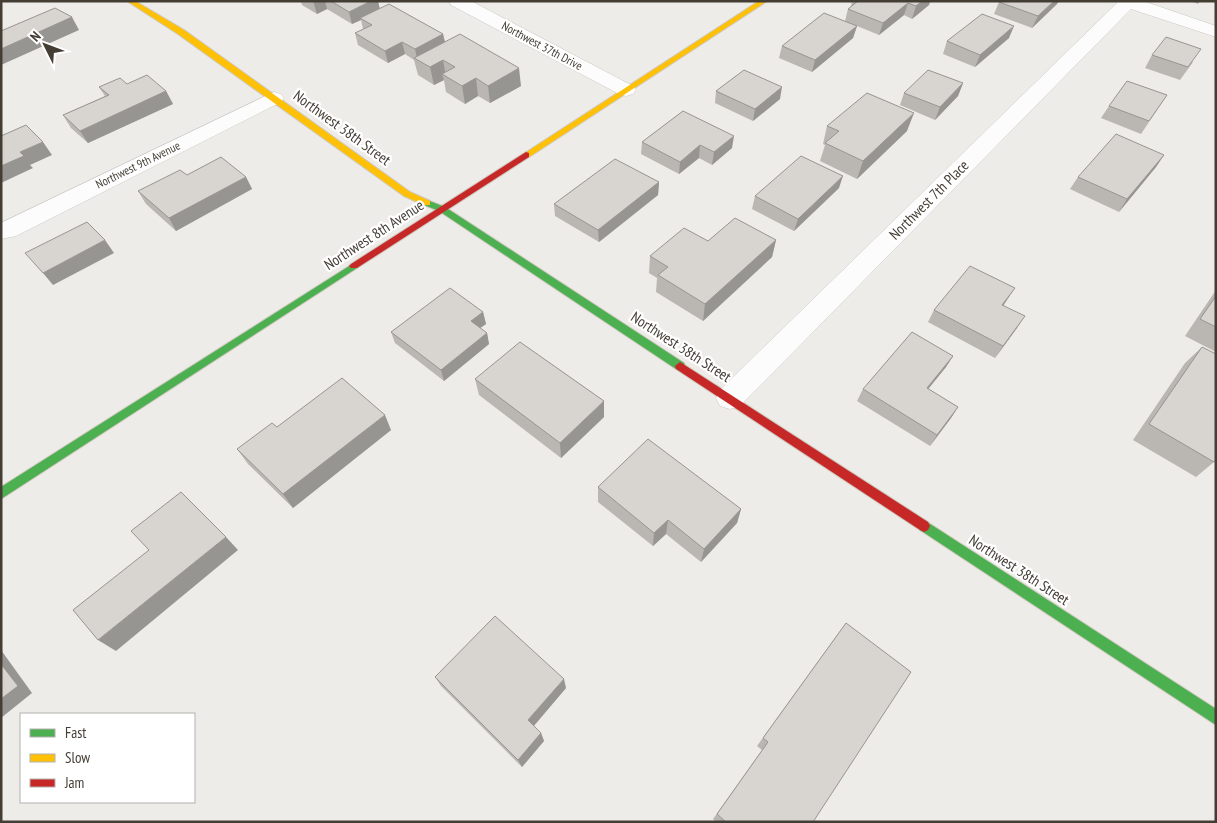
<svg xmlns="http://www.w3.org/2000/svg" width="1217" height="823" viewBox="0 0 1217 823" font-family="'PT Sans Narrow',sans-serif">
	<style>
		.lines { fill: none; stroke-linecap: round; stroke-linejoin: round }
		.street-casing { stroke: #cbc8c4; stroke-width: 1 }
		.fast-casing { stroke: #cec8bf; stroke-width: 2 }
		.slow-casing { stroke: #cec8bf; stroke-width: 2 }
		.jam-casing { stroke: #cec8bf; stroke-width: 2 }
		.street { fill: #fcfcfc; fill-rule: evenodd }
		.fast { fill: #4caf50; fill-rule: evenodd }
		.slow { fill: #ffc107; fill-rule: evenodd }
		.jam { fill: #c62828; fill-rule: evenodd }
		.wall { fill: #bab7b3 }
		.shaded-wall { fill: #979592 }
		.building { fill: #d8d5d0; stroke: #979592 }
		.labels { text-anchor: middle; stroke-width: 4.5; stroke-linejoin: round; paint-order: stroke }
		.far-street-label { font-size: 12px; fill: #443d34; stroke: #fff }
		.street-label { font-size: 15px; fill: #443d34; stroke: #fff }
	</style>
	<rect width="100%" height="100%" fill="#eeece8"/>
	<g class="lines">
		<g class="street-casing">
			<g id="street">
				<path d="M449,1H471L633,86L636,90L633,94L626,96L619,94L451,5Z"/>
				<path d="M1117,1H1143L1216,26V37L1131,9L740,406L730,409L720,406L716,398L720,390L1117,3Z"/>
				<path d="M274,92L281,94L284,98L281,102L16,236L1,239V223Z"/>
			</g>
		</g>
		<g class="fast-casing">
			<g id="fast">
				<path d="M427,200L445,207L684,363L685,366L684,369H676L439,211L424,205V201Z"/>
				<path d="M354,263L357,264L359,266L357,268L1,499V487Z"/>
				<path d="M924,520L1216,709V725L920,530L918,526L920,522Z"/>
			</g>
		</g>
		<g class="slow-casing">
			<g id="slow">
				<path d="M127,1H135L184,30L410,192L430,201V205H424L404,196L178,34Z"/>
				<path d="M759,1H767L529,157H523L522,155Z"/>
			</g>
		</g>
		<g class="jam-casing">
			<g id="jam">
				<path d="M526,152L529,153V157L357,268H351L349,266L351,264Z"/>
				<path d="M680,362L928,522L930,526L928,530L924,532L920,530L676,369L675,366Z"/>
			</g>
		</g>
		<use href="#street" class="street"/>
		<use href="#fast" class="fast"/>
		<use href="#slow" class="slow"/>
		<use href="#jam" class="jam"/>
	</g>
	<g class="wall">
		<path d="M301,1H378L380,9L443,34L445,42L521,86L490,103L478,96L465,104L446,92L444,80L434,85L418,75L414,60L405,54L388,63L358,45L355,33L363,29L361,20L352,24L327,9L317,14L302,5Z"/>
		<path d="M852,1H930L929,5L912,19L904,15L879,35L857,26L853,38L812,72L779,58L782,46L845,21L848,9L851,7Z"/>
		<path d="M1191,1H1200L1198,4Z"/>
		<path d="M999,2L1057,4L1032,28L994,14Z"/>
		<path d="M1009,38L975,67L943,54L947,41Z"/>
		<path d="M1152,55L1193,62L1180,80L1145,68Z"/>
		<path d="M963,83L958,96L935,120L900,105L904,93Z"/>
		<path d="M127,84L166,91L173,104L88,143L71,128L63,115L105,96L99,87Z"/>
		<path d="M716,91L780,99L753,121L715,103Z"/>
		<path d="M1167,95L1141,134L1101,118L1109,106Z"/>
		<path d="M683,111L732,148L712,165L699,158L679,174L641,154L642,142Z"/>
		<path d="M827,126L907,131L857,179L820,161L825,145L823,144Z"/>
		<path d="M1164,155L1156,167L1119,212L1070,189L1078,177Z"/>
		<path d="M187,175L246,177L252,189L176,231L146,204L138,191Z"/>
		<path d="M659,182L658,195L599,242L555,216L554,204Z"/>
		<path d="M839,188L794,231L752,209L755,196Z"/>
		<path d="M776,240L772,257L703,321L656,292L657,278L649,273L650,256L708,241Z"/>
		<path d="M1216,290V352L1185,336Z"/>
		<path d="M1007,300L1004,305L1017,328L995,358L928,322L934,310Z"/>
		<path d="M483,312L486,324L480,328L487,333L489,344L444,381L395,343L391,332Z"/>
		<path d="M1202,347L1214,462L1196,477L1133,440L1185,363Z"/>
		<path d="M953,356L946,367L928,389L958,407L951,418L930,446L857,401L863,389Z"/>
		<path d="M475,379L604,417L561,458L479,395Z"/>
		<path d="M277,427L391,430L293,508L248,464L237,449Z"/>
		<path d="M598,487L741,509L737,523L701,562L666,534L653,546L598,502Z"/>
		<path d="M846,623L813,822H716L713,819L762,750L757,746Z"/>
		<path d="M435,677L566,688L534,726L541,733L544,741L522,767L441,686Z"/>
	</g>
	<g class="shaded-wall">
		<path d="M313,1H325L327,9L317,14Z"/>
		<path d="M371,1H378L380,10L360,18L361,20L352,24L349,12Z"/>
		<path d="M922,1H930L929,5L912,19L916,6Z"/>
		<path d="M1054,1H1059L1057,4L1032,28L1038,16Z"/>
		<path d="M908,3L904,15L879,35L883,23Z"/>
		<path d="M72,17L79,30L1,65V49Z"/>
		<path d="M857,26L853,38L812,72L815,60Z"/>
		<path d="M1014,26L1009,38L975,67L980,55Z"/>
		<path d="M443,34L446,47L417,59L415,49Z"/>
		<path d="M402,42L405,54L388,63L385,51Z"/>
		<path d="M443,60L446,76L442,74L444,80L434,85L430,67Z"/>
		<path d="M519,68L521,86L490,103L488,86Z"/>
		<path d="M476,78L478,96L465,104L462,86Z"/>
		<path d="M963,83L958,96L935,120L940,107Z"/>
		<path d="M782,87L780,99L753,121L755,109Z"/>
		<path d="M166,91L173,104L88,143L80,131Z"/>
		<path d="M914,113L907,131L857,179L863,161Z"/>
		<path d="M734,136L732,148L712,165L714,152Z"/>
		<path d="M43,142L52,155L30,165L33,168L1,183V166L20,152Z"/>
		<path d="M700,145L699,158L679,174L680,162Z"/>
		<path d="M1164,155L1156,167L1119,212L1127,199Z"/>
		<path d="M843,176L839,188L794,231L798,219Z"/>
		<path d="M246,177L252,189L176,231L169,218Z"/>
		<path d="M659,182L658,195L599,242L598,230Z"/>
		<path d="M105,240L114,253L53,285L43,273Z"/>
		<path d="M776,240L772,257L703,321L705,304Z"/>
		<path d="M1015,288L1007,300L995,316L1002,305Z"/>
		<path d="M483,312L486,324L473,333L471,321Z"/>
		<path d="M1025,316L1017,328L995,358L1003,346Z"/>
		<path d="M487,333L489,344L444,381L441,370Z"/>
		<path d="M953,356L946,367L920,399L927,388Z"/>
		<path d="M604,401V417L561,458L560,443Z"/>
		<path d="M958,407L951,418L930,446L937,435Z"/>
		<path d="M385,415L391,430L293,508L283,494Z"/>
		<path d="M741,509L737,523L701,562L704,549Z"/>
		<path d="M668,520L666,534L653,546L654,533Z"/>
		<path d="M226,537L238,550L116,651L98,640Z"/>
		<path d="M1,650L32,693L1,718Z"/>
		<path d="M564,679L566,688L531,729L528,720Z"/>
		<path d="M541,733L544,741L522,767L518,760Z"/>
	</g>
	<g class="building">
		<path d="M331,1H371L349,12Z"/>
		<path d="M858,1H922L916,6L908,3L883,23L848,9Z"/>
		<path d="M999,1H1054L1038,16L999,2Z"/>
		<path d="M389,4L443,34L415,49L402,42L385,51L355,33L372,25L360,18Z"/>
		<path d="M55,8L72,17L1,49V31Z"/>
		<path d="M824,13L857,26L815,60L782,46Z"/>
		<path d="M982,14L1014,26L980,55L947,41Z"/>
		<path d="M460,34L519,68L488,86L476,78L462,86L442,74L455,67L443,60L430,67L414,58Z"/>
		<path d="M1166,37L1201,49L1188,67L1152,55Z"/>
		<path d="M744,70L782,87L755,109L716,91Z"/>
		<path d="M928,70L963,83L940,107L904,93Z"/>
		<path d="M147,75L166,91L80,131L63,115L109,95L99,87L120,78L127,84Z"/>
		<path d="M1127,81L1167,95L1149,121L1109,106Z"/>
		<path d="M867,93L914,113L863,161L825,143L839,131L827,126Z"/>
		<path d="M683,111L734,136L714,152L700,145L680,162L642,142Z"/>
		<path d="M26,125L43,142L20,152L24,156L1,166V136Z"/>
		<path d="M1116,134L1164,155L1127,199L1078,177Z"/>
		<path d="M801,156L843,176L798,219L755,196Z"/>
		<path d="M221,157L246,177L169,218L138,191L180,170L187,175Z"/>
		<path d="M615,159L659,182L598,230L554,204Z"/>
		<path d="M735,218L776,240L705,304L658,275L668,267L650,256L684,228L708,241Z"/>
		<path d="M87,222L105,240L43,273L25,253Z"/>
		<path d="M970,266L1015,288L1002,305L1025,316L1003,346L934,310Z"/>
		<path d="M450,288L483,312L471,321L487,333L441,370L391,332Z"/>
		<path d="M1216,296V327L1200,319Z"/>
		<path d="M912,332L953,356L927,388L958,407L937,435L863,389Z"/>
		<path d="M520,342L604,401L560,443L475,379Z"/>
		<path d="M1202,347L1216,354V460L1214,462L1149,424Z"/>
		<path d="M342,378L385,415L283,494L237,449L272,423L277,427Z"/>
		<path d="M648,439L741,509L704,549L668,520L654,533L598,487Z"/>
		<path d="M181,492L226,537L98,640L73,610L149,550L131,531Z"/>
		<path d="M495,616L564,679L528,720L541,733L518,760L435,677Z"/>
		<path d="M846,623L911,672L813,822H726L717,814L768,742L763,738Z"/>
		<path d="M1,664L18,686L1,699Z"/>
	</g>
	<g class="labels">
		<g class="far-street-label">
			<text transform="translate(542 46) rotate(28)" y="4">Northwest 37th Drive</text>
			<text transform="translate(138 165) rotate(-26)" y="4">Northwest 9th Avenue</text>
		</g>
		<g class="street-label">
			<text transform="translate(342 128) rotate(36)" y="5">Northwest 38th Street</text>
			<text transform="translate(929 200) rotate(-45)" y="5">Northwest 7th Place</text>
			<text transform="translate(374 235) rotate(-33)" y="5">Northwest 8th Avenue</text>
			<text transform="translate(681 347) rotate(33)" y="5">Northwest 38th Street</text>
			<text transform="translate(1019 570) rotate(33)" y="5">Northwest 38th Street</text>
		</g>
	</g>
	<rect width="1217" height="823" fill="none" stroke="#443d34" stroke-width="5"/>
	<rect x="20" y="713" width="175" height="90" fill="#ffffff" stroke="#b4b1ae"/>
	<rect x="30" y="729" width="25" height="8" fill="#4caf50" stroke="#b4b1ae"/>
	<text x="65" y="738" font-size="15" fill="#443d34">Fast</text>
	<rect x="30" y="754" width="25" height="8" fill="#ffc107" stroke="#b4b1ae"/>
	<text x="65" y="763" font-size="15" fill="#443d34">Slow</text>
	<rect x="30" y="779" width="25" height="8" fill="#c62828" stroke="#b4b1ae"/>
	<text x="65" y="788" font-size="15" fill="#443d34">Jam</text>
	<g transform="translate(45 45) rotate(312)" stroke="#ffffff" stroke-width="4" paint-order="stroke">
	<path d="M0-4L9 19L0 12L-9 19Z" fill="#443d34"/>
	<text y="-8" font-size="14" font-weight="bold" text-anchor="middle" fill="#443d34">N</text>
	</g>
</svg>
